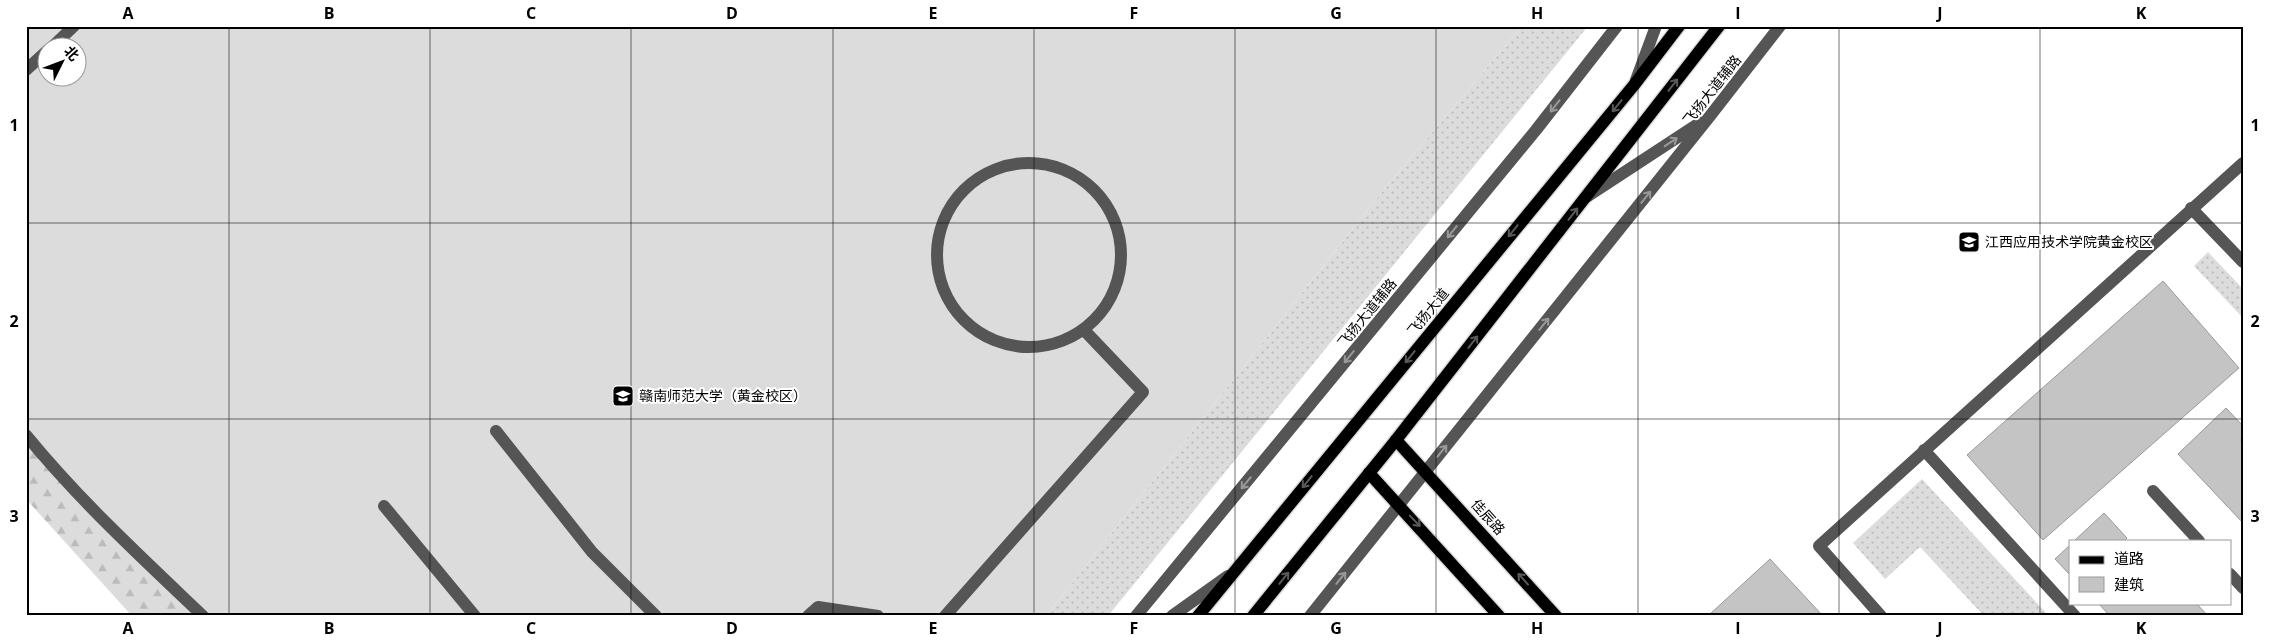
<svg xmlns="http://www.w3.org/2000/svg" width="2269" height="642" viewBox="0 0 2269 642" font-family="'Open Sans','Noto Sans SC',sans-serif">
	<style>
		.grass { fill: url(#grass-dots) }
		.forest { fill: url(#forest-firs) }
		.garden { fill: #dcdcdc; fill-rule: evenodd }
		.building { fill: #c4c4c4; stroke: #999 }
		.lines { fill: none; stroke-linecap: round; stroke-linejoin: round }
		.major-casing { stroke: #dbdbdb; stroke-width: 15 }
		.minor { stroke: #555; stroke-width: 12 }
		.major { stroke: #000; stroke-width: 12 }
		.oneway { stroke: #595959 }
		.oneway2 { stroke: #999 }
		.grid { fill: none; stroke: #000; stroke-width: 1; stroke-opacity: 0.55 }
		.labels { text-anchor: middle; stroke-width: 4; stroke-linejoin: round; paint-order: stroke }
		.street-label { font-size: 14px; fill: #000; stroke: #fff }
		.poi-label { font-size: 14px; fill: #000; stroke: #fff; text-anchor: start }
		.neatline { fill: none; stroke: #000; stroke-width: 2 }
		.grid-label { font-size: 16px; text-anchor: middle; font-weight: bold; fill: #000 }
	</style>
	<defs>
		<pattern id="grass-dots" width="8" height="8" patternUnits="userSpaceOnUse" patternTransform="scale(1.25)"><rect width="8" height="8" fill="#dcdcdc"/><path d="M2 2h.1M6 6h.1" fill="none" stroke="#bbb" stroke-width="1.8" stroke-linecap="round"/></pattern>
		<pattern id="forest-firs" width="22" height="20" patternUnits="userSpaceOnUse" patternTransform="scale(1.25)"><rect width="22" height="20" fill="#dcdcdc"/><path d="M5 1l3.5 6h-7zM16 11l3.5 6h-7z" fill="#bbb"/></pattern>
	</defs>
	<rect width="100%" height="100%" fill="#fff"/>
	<g class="grass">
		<path d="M1522,26H1588L1108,616H1046L1385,188Z"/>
		<path d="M2208,252L2243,289V318L2194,266Z"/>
		<path d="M1922,479L2049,616H1984L1920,547L1885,579L1853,543Z"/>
	</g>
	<path class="forest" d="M26,435L203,616H132L26,499Z"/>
	<path class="garden" d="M26,26H1522L1385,188L1046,616H878L818,607L808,616H203L26,435ZM48,48H78V78H48Z"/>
	<g class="building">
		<path d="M2163,281L2239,368L2043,540L1967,455Z"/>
		<path d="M2226,408L2243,426L2241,441L2243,443V523L2178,454Z"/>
		<path d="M2104,513L2127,538L2124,541H2074Z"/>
		<path d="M2070,545V575L2055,559Z"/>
		<path d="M1770,559L1823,616H1712L1710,614Z"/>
		<path d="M2098,603H2196L2208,616H2110Z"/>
	</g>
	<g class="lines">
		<g class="major-casing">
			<g id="major">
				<path d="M1396,440L1556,616"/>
				<path d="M1369,473L1499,616"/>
				<path d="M1198,616L1634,85L1679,26"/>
				<path d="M1253,616L1396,440L1719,26"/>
			</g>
		</g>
		<g class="minor">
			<path d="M51,48L74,26"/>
			<path d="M26,70L48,50"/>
			<path d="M1636,80L1656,26"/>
			<circle cx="1029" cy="255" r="92"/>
			<path d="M1588,196L1701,122"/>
			<path d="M2191,208L2243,262"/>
			<path d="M496,431L592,552L656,616"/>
			<path d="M26,435C80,501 142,558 203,616"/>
			<path d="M1924,450L2075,616"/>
			<path d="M2153,491L2199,541"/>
			<path d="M384,506L475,616"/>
			<path d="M2230,574L2243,588"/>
			<path d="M808,616L818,607L878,616"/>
			<path d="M945,616L1143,392L1084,330"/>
			<path d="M1136,616L1536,130L1617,26"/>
			<path d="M1172,616L1228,576"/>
			<path d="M1310,616L1710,116L1780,26"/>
			<path d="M1881,616L1819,546L2243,163"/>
		</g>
		<use href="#major" class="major"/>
	</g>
	<defs><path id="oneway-shaft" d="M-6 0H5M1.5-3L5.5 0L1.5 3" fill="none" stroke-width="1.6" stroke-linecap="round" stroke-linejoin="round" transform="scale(1.25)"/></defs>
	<g class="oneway">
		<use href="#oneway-shaft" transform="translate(1673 85) rotate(-52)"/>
		<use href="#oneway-shaft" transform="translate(1617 106) rotate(129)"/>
		<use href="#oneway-shaft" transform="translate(1573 214) rotate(-52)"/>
		<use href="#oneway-shaft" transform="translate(1513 231) rotate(129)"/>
		<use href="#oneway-shaft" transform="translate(1473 342) rotate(-52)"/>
		<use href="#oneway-shaft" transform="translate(1410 357) rotate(129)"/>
		<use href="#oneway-shaft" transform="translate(1307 482) rotate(129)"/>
		<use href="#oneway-shaft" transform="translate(1415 521) rotate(46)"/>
		<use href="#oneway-shaft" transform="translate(1284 578) rotate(-51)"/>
		<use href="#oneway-shaft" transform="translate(1523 579) rotate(-132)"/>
	</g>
	<g class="oneway2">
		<use href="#oneway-shaft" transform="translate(1555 106) rotate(128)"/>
		<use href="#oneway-shaft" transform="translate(1671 142) rotate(-33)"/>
		<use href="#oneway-shaft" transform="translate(1646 197) rotate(-51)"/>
		<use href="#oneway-shaft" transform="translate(1452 232) rotate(129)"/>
		<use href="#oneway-shaft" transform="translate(1544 324) rotate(-51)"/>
		<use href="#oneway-shaft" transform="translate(1349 357) rotate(129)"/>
		<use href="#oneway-shaft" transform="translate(1442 451) rotate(-51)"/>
		<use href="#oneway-shaft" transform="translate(1246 483) rotate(129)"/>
		<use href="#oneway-shaft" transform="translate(1341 578) rotate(-51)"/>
	</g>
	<path class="grid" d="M229,26V616M430,26V616M631,26V616M833,26V616M1034,26V616M1235,26V616M1436,26V616M1638,26V616M1839,26V616M2040,26V616M26,223H2243M26,419H2243"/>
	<defs>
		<g id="university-square" transform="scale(1.125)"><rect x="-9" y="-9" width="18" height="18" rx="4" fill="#000" stroke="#fff"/><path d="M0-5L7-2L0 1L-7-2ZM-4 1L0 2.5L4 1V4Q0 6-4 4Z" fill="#fff"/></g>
	</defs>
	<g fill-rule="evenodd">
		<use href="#university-square" x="1969" y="242"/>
		<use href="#university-square" x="623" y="396"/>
	</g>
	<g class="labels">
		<g class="street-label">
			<text transform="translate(1712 90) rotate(-52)" y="5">飞扬大道辅路</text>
			<text transform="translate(1428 312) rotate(-51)" y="5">飞扬大道</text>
			<text transform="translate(1367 313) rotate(-51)" y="5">飞扬大道辅路</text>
			<text transform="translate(1488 517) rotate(48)" y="5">佳辰路</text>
		</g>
		<g class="poi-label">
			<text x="1985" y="247">江西应用技术学院黄金校区</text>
			<text x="639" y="401">赣南师范大学（黄金校区）</text>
		</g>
	</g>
	<rect width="2269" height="642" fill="none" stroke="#ffffff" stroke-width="55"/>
	<rect x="2069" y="540" width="162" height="65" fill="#ffffff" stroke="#999999"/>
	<rect x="2079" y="556" width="25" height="8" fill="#000000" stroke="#999999"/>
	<text x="2114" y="564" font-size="15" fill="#000000">道路</text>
	<rect x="2079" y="577" width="25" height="15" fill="#c4c4c4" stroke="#999999"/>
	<text x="2114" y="590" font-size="15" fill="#000000">建筑</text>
	<g transform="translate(62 62) rotate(48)"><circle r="24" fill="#ffffff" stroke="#999999"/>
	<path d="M0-4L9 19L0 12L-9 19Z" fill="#000000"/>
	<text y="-8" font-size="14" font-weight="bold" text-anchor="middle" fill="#000000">北</text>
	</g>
	<rect x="28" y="28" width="2214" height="586" class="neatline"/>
	<g class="grid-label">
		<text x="128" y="19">A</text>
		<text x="329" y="19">B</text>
		<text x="531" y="19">C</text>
		<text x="732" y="19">D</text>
		<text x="933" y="19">E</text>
		<text x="1134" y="19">F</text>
		<text x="1336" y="19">G</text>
		<text x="1537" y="19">H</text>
		<text x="1738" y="19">I</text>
		<text x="1940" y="19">J</text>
		<text x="2141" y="19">K</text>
		<text x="14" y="131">1</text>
		<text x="2255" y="131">1</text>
		<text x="14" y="327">2</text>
		<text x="2255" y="327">2</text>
		<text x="14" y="522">3</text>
		<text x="2255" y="522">3</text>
		<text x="128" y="634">A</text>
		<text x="329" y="634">B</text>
		<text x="531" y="634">C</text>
		<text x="732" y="634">D</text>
		<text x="933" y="634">E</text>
		<text x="1134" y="634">F</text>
		<text x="1336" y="634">G</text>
		<text x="1537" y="634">H</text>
		<text x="1738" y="634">I</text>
		<text x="1940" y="634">J</text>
		<text x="2141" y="634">K</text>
	</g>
</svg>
